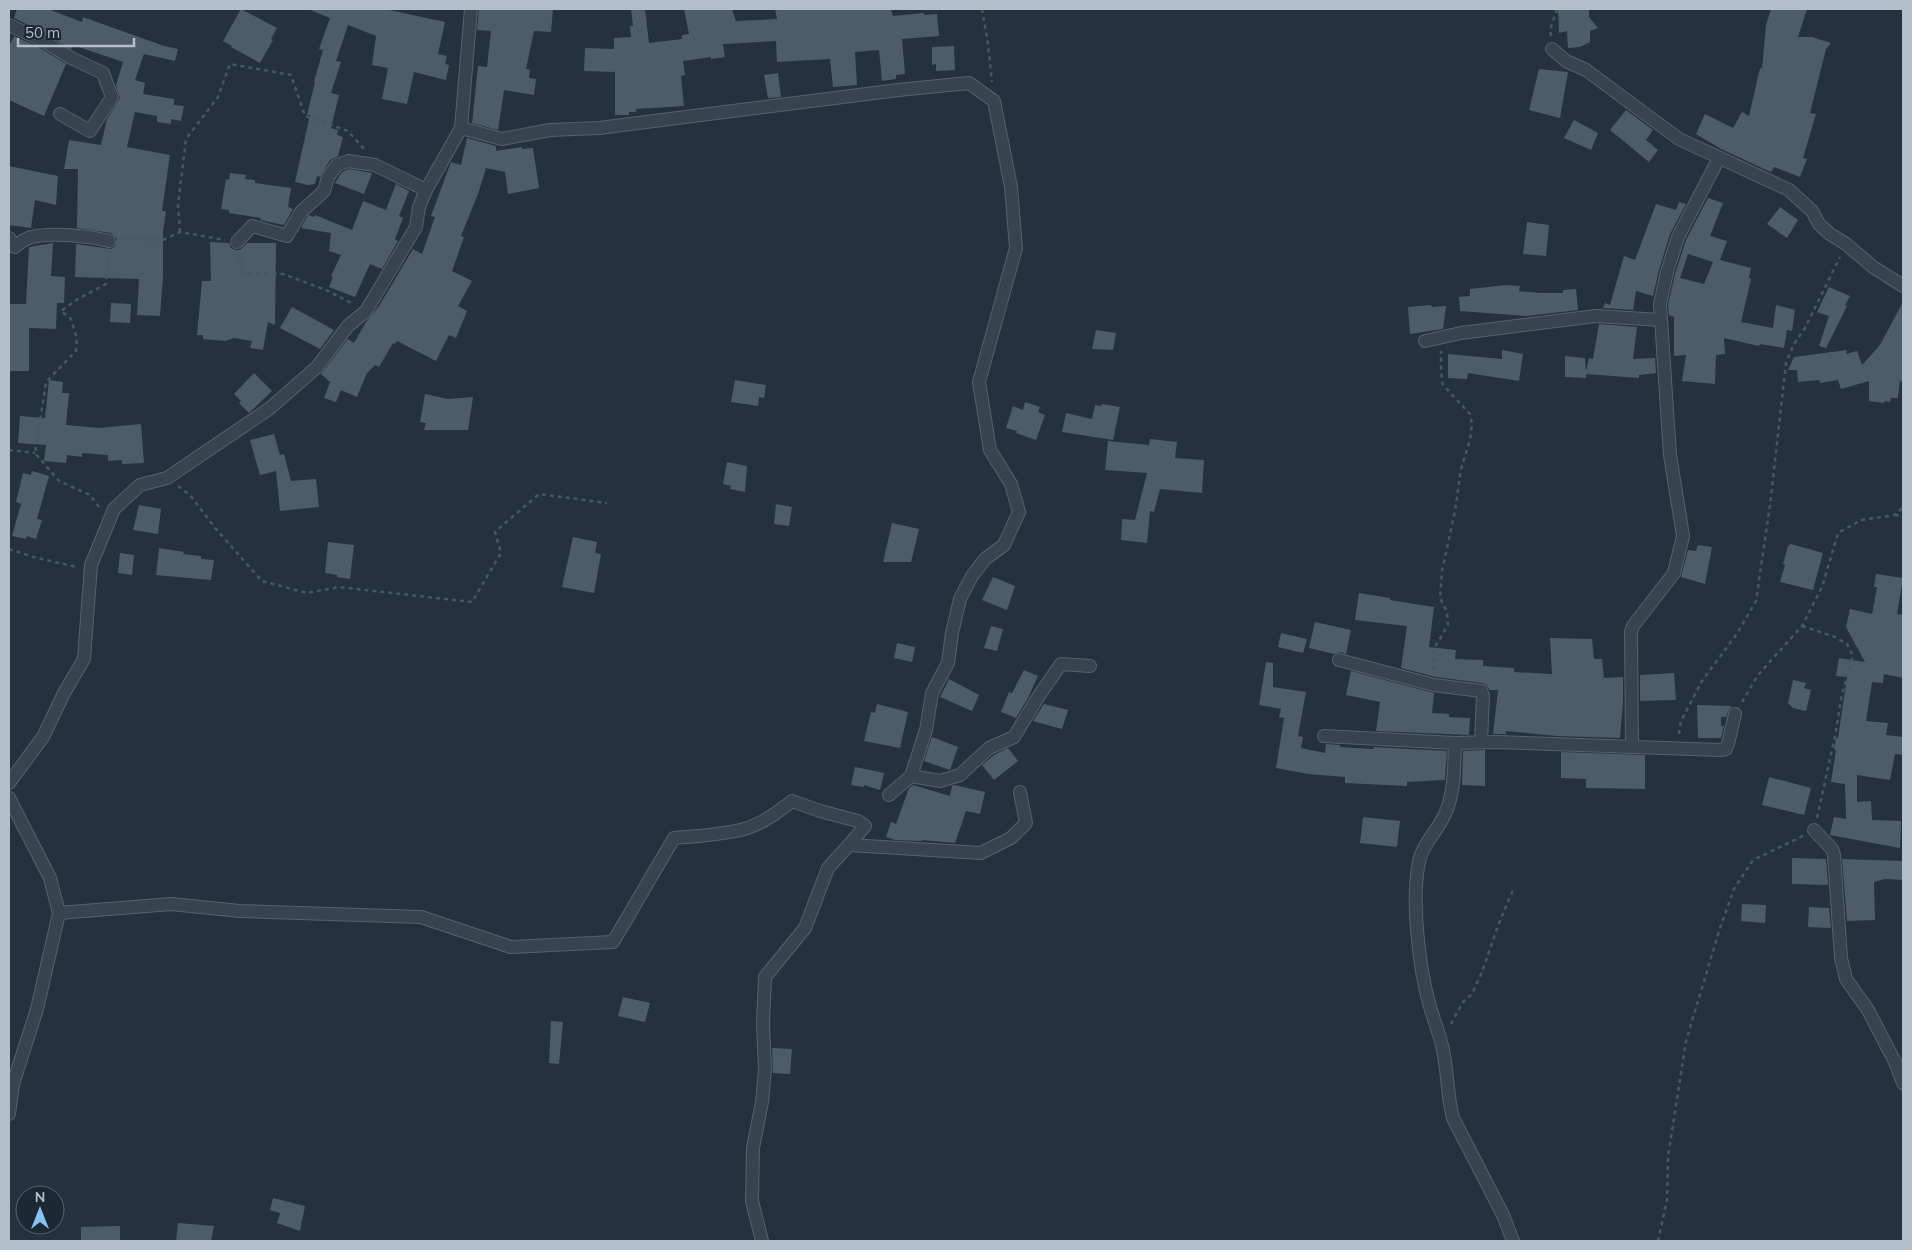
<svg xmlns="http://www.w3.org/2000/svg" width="1912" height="1250" viewBox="0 0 1912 1250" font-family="Mulish,sans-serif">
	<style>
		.building { fill: #4c5d69; fill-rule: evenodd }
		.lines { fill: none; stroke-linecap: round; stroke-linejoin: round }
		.street-casing { stroke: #55626c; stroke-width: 14 }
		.path { stroke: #435b5a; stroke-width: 2.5; stroke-dasharray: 4 4; stroke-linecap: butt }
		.street { stroke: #37444e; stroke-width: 12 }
	</style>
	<rect width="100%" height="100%" fill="#23323e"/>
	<g class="building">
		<path d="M17,9H48L82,22L83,17L164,46L178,49L175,61L144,54L135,80L145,83L143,94L174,99V105L184,106L181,121L171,119V124L157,122V116L135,112L127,147L170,155L162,211H166L163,232V277L160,316L137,315L139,279L75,277L76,244L111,249L115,246L117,239L111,233L77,228L78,169H64L69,140L101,145L107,119L120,98L116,85L123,62L73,45L71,49L47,34L14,18Z"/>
		<path d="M241,9L277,28L271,39L273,40L260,63L231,47L232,46L223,41Z"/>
		<path d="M308,9H385L445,22L438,54L447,56L445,64L449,65L446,80L414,72L407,104L382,99L388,68L372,65L376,36L348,25L336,61L341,62L331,93L339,95L331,128L338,130L337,135L343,137L338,156L330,160L320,177L317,176L315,184L308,185L295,182L310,115H307L315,82H314L323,50L319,49L330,18Z"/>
		<path d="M479,9H553L551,32L534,31L526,69L530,70L529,78L536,79L534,95L504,90L498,130L472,123L478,66L487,67L491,31L477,30Z"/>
		<path d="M631,9H645L649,43L682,39V35L689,34L684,9H732L736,21L777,19L775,9H891L893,16L924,13V15L937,14L939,36L902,39L905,74L896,75V79L882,81L879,50L855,52L857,85L833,87L830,59L777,62L776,41L723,44L725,57L711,59V57L683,61L685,75L681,76L684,106L636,109V112H629V115H615V72L584,71L585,48L614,49V38L631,37L630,26H633Z"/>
		<path d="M1558,9H1589V17L1598,28L1590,31V42L1580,47L1568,48L1567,31L1559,33Z"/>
		<path d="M1771,9H1807L1798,37H1812L1831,43L1826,49L1810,113L1816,114L1803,158L1807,159L1800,177L1774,167L1771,172L1762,168L1721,149L1696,134L1705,114L1733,128L1742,112L1749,116L1760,68L1762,69L1766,25Z"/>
		<path d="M14,36L40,48L66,64L44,116L9,100V46Z"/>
		<path d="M954,46L955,70L936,71V64L932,65V47Z"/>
		<path d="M1539,69L1568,72L1560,118L1529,110Z"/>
		<path d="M778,73L781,97L768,98L764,75Z"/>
		<path d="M1626,110L1653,130L1646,140L1658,150L1649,162L1610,130Z"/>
		<path d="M1574,120L1598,133L1591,150L1564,138Z"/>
		<path d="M467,138L496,146V151L522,147V149L533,148L539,188L508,194L505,172L486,168L478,194L461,236L464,237L452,271L472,281L458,306L467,311L456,338L449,335L436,361L397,341L395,344L393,343L379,367L375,365L367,373L357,397L341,390L336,402L324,398L330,382L321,374L348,339L354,343L366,322L379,306L413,249L422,254L435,217L431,216L451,162L461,165Z"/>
		<path d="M9,166L58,176L56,205L35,200L31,228L9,225Z"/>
		<path d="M349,169L372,173L364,194L335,183L342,172Z"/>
		<path d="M230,173L246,175L245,179L255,180V183L291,188L288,207L293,209L284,225L260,220L261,218L229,213V210L221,209L226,179L229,180Z"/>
		<path d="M396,184L409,191L399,216L403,218L395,239L398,241L382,269L370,264L355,297L329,287L333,277L331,276L341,255L329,251L331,233L301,228L307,217L309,215L314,217L315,215L352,230L363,201L386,210Z"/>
		<path d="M1708,198L1723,203L1710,236L1727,241L1720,260L1751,268L1749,278L1751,279L1741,322L1773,328L1776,305L1795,310L1792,331L1787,330L1784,348L1760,344L1759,346L1724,338L1725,354L1716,355L1715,384L1682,381L1686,355L1674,356V317L1669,315L1668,305L1675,274L1686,240ZM1688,254L1713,262L1704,284L1680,278Z"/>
		<path d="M1679,202L1686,204L1670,234L1659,270L1653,296L1636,291L1633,310L1603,308L1605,303L1610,305L1624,256L1635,260L1656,204L1676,210Z"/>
		<path d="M1780,207L1798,220L1787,238L1767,224Z"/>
		<path d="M1527,222L1549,225L1546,256L1523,254Z"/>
		<path d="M210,242L229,243L231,248L236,250H240L247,243H276L275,325L268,322L263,350L250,348L252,341L234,338L225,341L203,339V335H197L202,281H211Z"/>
		<path d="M53,243L51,276L65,277L64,303H57L56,329L29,328V371H9V304H26L29,247Z"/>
		<path d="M1506,285L1520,286L1519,291L1540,293H1563V290L1576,289L1578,310L1527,316L1460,311L1459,297L1470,296V289Z"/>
		<path d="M1829,287L1850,296L1845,305L1847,306L1826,348L1819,346L1829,316L1817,312Z"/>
		<path d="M1903,302V383L1900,380L1898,398H1891L1890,402L1885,401L1884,403L1869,401V381L1841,389L1838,380L1820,383L1819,380L1798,382L1797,370H1788L1794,357L1847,350L1846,354L1857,351L1862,365L1880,345Z"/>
		<path d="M111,303L131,304L130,323L110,322Z"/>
		<path d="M1431,305L1432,307L1446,306L1443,329L1410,334L1408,307Z"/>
		<path d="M292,307L334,330L320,349L280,328Z"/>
		<path d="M1599,324L1637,327L1633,359L1655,358L1656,373L1639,375V378L1586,374V378L1565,377V356L1585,358L1586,371L1589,358L1593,359Z"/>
		<path d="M1096,330L1116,333L1113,350L1092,349Z"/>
		<path d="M1502,350L1523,354L1519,381L1468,373L1467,379L1448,378V354L1502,359Z"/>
		<path d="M254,373L272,391L249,413L239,403L241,401L234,394Z"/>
		<path d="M49,380L63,382L62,393H69L66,425L99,428L141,424L144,463L122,464V460L108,461V455L82,453V457L67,455L66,463L44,461L46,445L18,443L20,416L45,418Z"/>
		<path d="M735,380L766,385L764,398L759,397L758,406L731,402Z"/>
		<path d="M425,394L448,399L473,397L468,430H424L426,423L420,422Z"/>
		<path d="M1025,402L1040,407L1038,412L1045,415L1036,440L1016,433L1017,431L1006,428L1013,406L1023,410Z"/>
		<path d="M1102,404L1120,407L1113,440L1062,432L1066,413L1092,419L1095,405L1101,406Z"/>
		<path d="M274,434L280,455L284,454L291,481L316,479L319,507L280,511L276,471L260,475L250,440Z"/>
		<path d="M1150,439L1177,442L1175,458L1204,460L1202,493L1160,489L1154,512L1150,511L1147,543L1121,540L1122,519L1135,520L1147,473L1105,470L1108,441L1149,445Z"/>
		<path d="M727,462L747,466L745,492L730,489L731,486L723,484Z"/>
		<path d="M32,471L49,476L37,519L42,520L36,539L27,536L26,539L12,536L21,504L16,502L23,473L31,475Z"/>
		<path d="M776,504L792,507L789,526L774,524Z"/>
		<path d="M139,505L161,509L158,534L133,530Z"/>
		<path d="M892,523L919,529L911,562H883Z"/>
		<path d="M573,537L597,542L595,553L601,554L594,593L562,587Z"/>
		<path d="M328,542L354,545L350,579L337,577V575L325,573Z"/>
		<path d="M1791,544L1823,553L1813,590L1780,582L1785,565L1783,564L1788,546Z"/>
		<path d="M1698,545L1712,547L1705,584L1681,577L1688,550L1696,551Z"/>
		<path d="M159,548L184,552L183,554L201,556V559L214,560L211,580L156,575Z"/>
		<path d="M120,553L134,555L132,575L118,573Z"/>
		<path d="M1876,574L1903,578L1897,614L1903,615V678L1884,674L1883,683L1872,682L1866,721L1888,723L1886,735L1903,737V755L1895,754L1890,780L1857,775V802L1871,801L1872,820L1901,821L1900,848L1830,835L1834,817L1846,819L1845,784L1831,782L1836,750L1834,749L1836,738H1838L1847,677L1836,676L1839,658L1865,662L1846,627L1850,609L1872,614L1877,587H1874Z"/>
		<path d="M993,577L1015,586L1007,610L982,600Z"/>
		<path d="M1359,593L1390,598V600L1434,607L1429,647L1456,650L1455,659L1483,660V666L1514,668V672L1552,674L1550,638L1592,639L1594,659H1602L1604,678L1623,677V702L1620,738L1557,736L1506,731V734H1493L1498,690H1490L1486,685L1482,683L1436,677L1401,668L1407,626L1355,620Z"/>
		<path d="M1315,622L1351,630L1346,654L1341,652L1334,654L1309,648Z"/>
		<path d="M991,626L1003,629L997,651L984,648Z"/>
		<path d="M1281,633L1307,639L1303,653L1278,647Z"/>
		<path d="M897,643L915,647L912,662L894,658Z"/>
		<path d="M1266,662L1273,663V687L1306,692L1298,736L1303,737L1301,748L1325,753L1326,744L1340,745V747L1373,749L1374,747L1447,751L1445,780L1407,782V786L1345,783V777L1308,774L1276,768L1284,718L1279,717L1281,709L1259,705Z"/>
		<path d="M1024,670L1038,676L1028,698L1016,718L1001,712L1009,692L1012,693Z"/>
		<path d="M1351,671L1434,693L1432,713L1449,714V717L1470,718L1469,735L1376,731L1380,702L1346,695Z"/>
		<path d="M1674,673L1676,700L1640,701V675Z"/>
		<path d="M949,679L979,695L972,711L940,697Z"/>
		<path d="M1793,680L1806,683L1804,688L1811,690L1806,711L1793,708L1788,703Z"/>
		<path d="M877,704L908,712L900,748L864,741L871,712L875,713Z"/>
		<path d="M1044,704L1068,710L1062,729L1033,721Z"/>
		<path d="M1697,705L1732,706L1729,709L1726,717H1721V726H1724L1721,738H1698Z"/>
		<path d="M932,737L958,747L950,770L924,761Z"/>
		<path d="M1008,748L1018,761L994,780L982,765L994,755Z"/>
		<path d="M1485,750V786L1462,785L1463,751Z"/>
		<path d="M1561,752L1645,755V789L1586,788V779L1561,778Z"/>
		<path d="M855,767L884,773L880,790L864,785V787L851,785Z"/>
		<path d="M1769,777L1811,788L1804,815L1762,805Z"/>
		<path d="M913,785L950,796L952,786L954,785L985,792L980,814L966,811L955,843L922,840V841L895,840L886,837L891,822L896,824L909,788Z"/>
		<path d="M1363,817L1400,821L1397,847L1360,843Z"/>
		<path d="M1792,858L1826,859L1828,885L1792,884Z"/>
		<path d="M1842,859L1903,861V880L1885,879L1874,882L1875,920L1847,921Z"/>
		<path d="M1742,904L1766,905L1765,923L1741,921Z"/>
		<path d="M1809,907L1829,908L1831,928L1808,927Z"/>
		<path d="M623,997L650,1003L645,1022L618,1016Z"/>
		<path d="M551,1021L563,1022L559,1064L549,1063Z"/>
		<path d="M772,1048L792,1049L790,1074L773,1073Z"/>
		<path d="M273,1198L305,1206L300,1231L277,1223L280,1213L270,1210Z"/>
		<path d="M178,1223L214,1226L211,1241H176Z"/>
		<path d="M120,1226V1241H81V1227Z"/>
	</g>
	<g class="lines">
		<g class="street-casing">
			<g id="street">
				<path d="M9,25L44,41L71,58L103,73L112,97L90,131L60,114"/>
				<path d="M1552,49L1566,61L1586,70L1679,139L1789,190L1812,211L1819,224L1830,234L1846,244L1873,267L1903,286"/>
				<path d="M461,128L502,139L550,130L599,128L898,90L969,83L994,101L1011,187L1016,248L979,382L990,450L1011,484L1019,512L1004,545L985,559L972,576L960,599L952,633L948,663L932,693L926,730L911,776L889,795"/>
				<path d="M9,238L15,247C20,242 25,239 31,237C52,232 89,236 109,241"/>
				<path d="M237,242L252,226L287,236L301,212L324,191L328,177L337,165L348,161L375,165L426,190"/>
				<path d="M1425,341L1461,333L1596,316L1661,320"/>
				<path d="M1339,660L1434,685L1481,691L1483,695L1481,742"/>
				<path d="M1324,736L1455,743C1454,766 1455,792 1445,814C1436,834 1421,844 1418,867C1412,904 1419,967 1429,1003C1433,1019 1440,1034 1443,1050C1448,1073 1447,1096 1453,1118L1503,1215L1513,1241"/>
				<path d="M1455,743L1497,742L1720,750L1726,749L1728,744L1735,714"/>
				<path d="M1632,747L1631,632L1633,626L1674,573L1683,536L1670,455L1660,304L1667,272L1678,237L1719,158"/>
				<path d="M911,776L940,781L960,775L989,748L1014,737L1040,694L1061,664L1090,666"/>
				<path d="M9,783L43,737L64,693L84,659L91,565L114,509L140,485L167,478L269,409L317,367L348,326L366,311L416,227L419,207L426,190L461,128L471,9"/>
				<path d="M9,798L50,878L59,913L37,1009L13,1084L9,1114"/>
				<path d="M1814,830L1832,849L1834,855L1841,958L1846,979L1868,1010L1895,1062L1903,1083"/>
				<path d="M59,913L171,904L240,911L421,917L511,947L613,942L674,838C697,836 722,835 744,829C762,824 778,812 792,801L820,811L858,821L865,826L849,845"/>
				<path d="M762,1241L752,1201L753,1148L762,1102L765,1069L763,1024L765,977L805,928L828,868L849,845L981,853L1011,838L1026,823L1020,792"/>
			</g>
		</g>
		<g class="path">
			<path d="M982,9L988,44L992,82"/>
			<path d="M1551,36L1550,30L1557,9"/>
			<path d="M180,232L178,205L186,139L218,97L230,64L291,75L305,116L348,131L365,150"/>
			<path d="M123,239L163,240L180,232L225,240"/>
			<path d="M239,255L243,273L283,274L326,290L353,304"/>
			<path d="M9,450L35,453"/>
			<path d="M178,486L190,495L215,528L262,581L307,593L339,587L472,602L501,553L495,532L539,494L607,503"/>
			<path d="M99,507L90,495L59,481L35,453L46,382L76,351L77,339L71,319L61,311L78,299L106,284L108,255"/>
			<path d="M1895,515L1903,516"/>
			<path d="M9,549L33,557L77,567"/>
			<path d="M1802,626L1835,637L1847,644L1853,656L1842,694L1835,736L1817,818"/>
			<path d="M1434,670L1435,647L1448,625L1447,612L1440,598L1442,571L1455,511L1461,469L1470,440L1472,424L1470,414L1443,385L1441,371V351"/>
			<path d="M1742,702L1758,675L1802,626L1822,587L1838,533L1861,520L1895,515L1903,507"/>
			<path d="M1679,734L1681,721L1702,681L1736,635L1756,601L1770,505L1786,363L1794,344L1805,328L1840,257"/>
			<path d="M1451,1024L1463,1002L1472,994L1482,972L1499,923L1513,890"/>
			<path d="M1658,1241L1667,1200L1668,1157L1686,1041L1720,928L1734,889L1753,860L1803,836"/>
		</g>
		<use href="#street" class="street"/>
	</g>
	<rect width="1912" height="1250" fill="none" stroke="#b2bfc9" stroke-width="20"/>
	<g transform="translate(40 1210)"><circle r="24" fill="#1c2933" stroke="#58656f"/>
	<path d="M0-4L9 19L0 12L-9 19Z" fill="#85c5fb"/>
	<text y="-8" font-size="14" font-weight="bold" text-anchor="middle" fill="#b2bfc9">N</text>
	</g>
	<path d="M18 38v8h116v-8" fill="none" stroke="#b2bfc9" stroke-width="2.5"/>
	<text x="25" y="38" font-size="15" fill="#b2bfc9" stroke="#1c2933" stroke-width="4" paint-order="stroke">50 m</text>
</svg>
